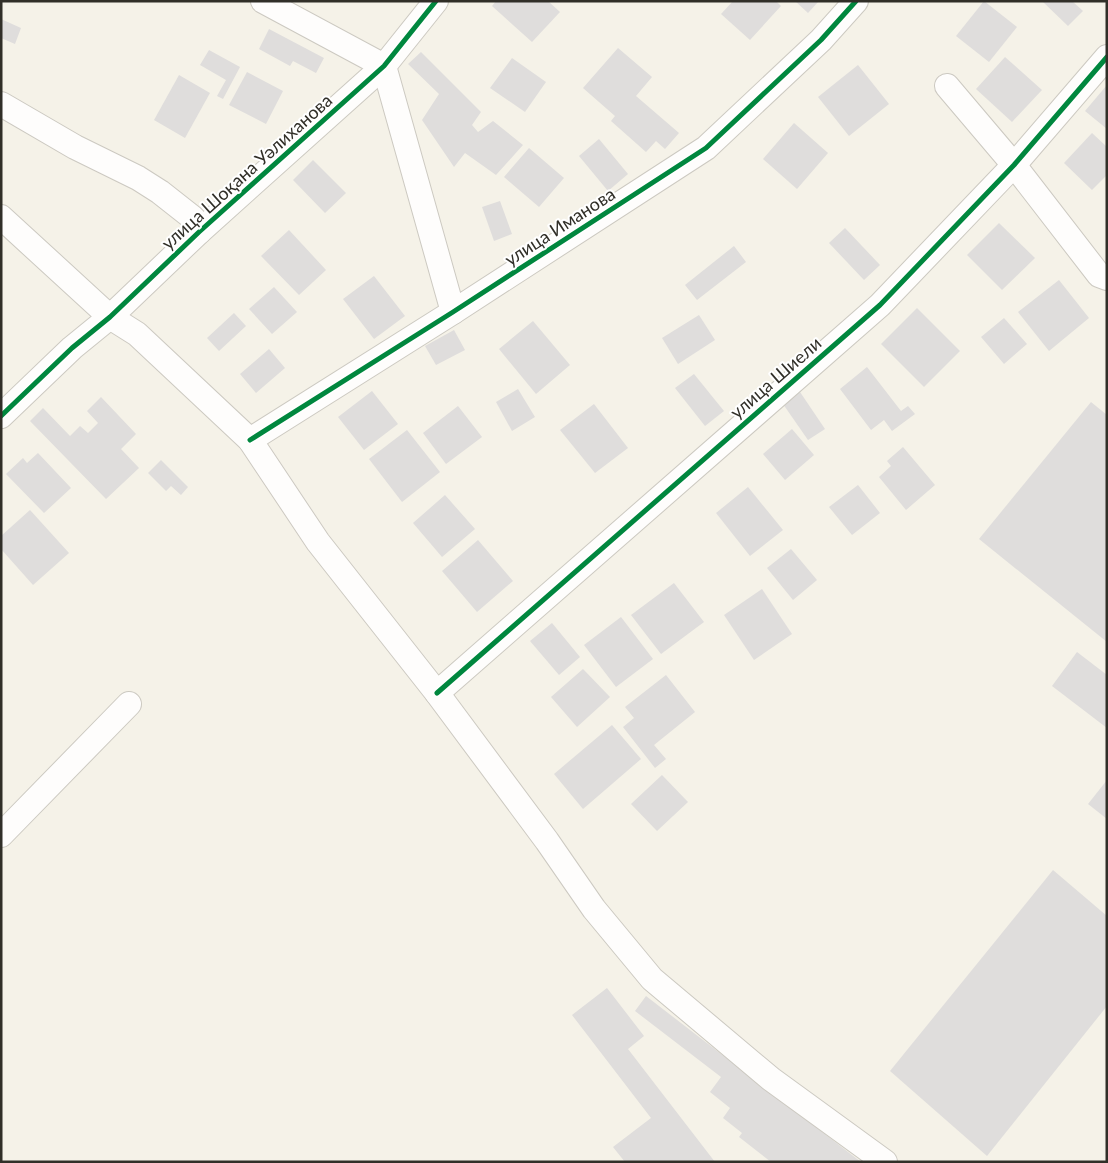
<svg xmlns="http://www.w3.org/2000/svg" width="1108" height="1163" viewBox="0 0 1108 1163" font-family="Lato,sans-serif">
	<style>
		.building { fill: #dfdddc }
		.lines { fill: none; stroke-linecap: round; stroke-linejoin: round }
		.minor-casing { stroke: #ccc9c1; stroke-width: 26 }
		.minor { stroke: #fefdfc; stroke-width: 24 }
		.cycleway-casing { stroke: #fff; stroke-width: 8 }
		.cycleway { stroke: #00873e; stroke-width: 5 }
		.labels { text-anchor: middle; stroke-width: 4; stroke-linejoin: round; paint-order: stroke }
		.street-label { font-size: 18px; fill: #312f28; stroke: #fff }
	</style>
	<rect width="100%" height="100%" fill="#f5f2e8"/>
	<g class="building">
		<path d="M496,1H548L560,12L532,42L492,6Z"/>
		<path d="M733,1H776L781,6L750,40L721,14Z"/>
		<path d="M795,1H819L808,13Z"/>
		<path d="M984,1L1017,27L989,62L956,36Z"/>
		<path d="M1042,1H1072L1083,11L1068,26Z"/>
		<path d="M1,19L21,28L15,44L1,38Z"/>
		<path d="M269,29L324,58L316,73L293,61L290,66L259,49Z"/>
		<path d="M618,48L652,77L636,96L679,133L665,149L656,141L646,152L611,121L615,116L583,88Z"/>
		<path d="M209,50L240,67L223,99L217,96L226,80L200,65Z"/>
		<path d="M421,52L481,112L472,125L478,132L493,121L523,145L496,175L465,153L454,167L422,120L439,94L408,64Z"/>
		<path d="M1005,57L1042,90L1012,122L976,89Z"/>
		<path d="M512,58L546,82L525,112L490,88Z"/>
		<path d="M858,65L889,104L849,136L818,97Z"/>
		<path d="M247,72L283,91L266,124L229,105Z"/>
		<path d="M179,75L210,93L185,138L154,120Z"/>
		<path d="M1107,85V129L1085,111Z"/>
		<path d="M794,123L828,153L797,189L763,159Z"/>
		<path d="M1092,133L1107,147V175L1092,190L1064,163Z"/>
		<path d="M599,139L628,174L608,191L579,156Z"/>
		<path d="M529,148L564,178L539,207L504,177Z"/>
		<path d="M313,160L346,193L325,213L293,180Z"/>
		<path d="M500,201L512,234L494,241L482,207Z"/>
		<path d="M999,223L1035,258L1002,290L967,255Z"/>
		<path d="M845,228L880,265L864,280L829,243Z"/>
		<path d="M289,230L326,270L299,295L261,256Z"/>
		<path d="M734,246L746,262L697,300L685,285Z"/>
		<path d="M374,276L405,316L374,339L343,299Z"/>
		<path d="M1059,280L1089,318L1049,351L1018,312Z"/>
		<path d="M274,287L297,312L272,334L249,309Z"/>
		<path d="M917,308L960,351L924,387L881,344Z"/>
		<path d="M234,313L246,326L219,351L207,338Z"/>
		<path d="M699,315L715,340L678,364L662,338Z"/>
		<path d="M1004,318L1027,344L1004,364L981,337Z"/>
		<path d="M533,321L570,365L536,394L499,349Z"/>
		<path d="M454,330L465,350L436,365L425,346Z"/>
		<path d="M269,349L285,368L256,393L240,374Z"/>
		<path d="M867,367L901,411L908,406L915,414L892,431L884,420L871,430L840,389Z"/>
		<path d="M694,374L724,411L705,426L675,388Z"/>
		<path d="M518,389L535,417L512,431L496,402Z"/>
		<path d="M372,391L398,424L364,450L338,417Z"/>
		<path d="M800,392L825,429L808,440L783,404Z"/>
		<path d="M101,397L136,434L121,449L139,468L106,499L30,421L43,408L70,436L80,426L88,433L98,423L87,411Z"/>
		<path d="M1091,402L1107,415V642L979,539Z"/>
		<path d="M594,404L628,448L595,473L560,430Z"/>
		<path d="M458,406L482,437L446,464L423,433Z"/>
		<path d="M792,429L814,455L785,480L763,454Z"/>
		<path d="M407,430L440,472L402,502L369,459Z"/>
		<path d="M903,447L935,485L906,510L879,477L891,466L887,461Z"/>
		<path d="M38,453L71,488L44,513L6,474L23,458L27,463Z"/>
		<path d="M161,460L188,487L181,495L171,486L166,491L148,473Z"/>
		<path d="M858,485L880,513L852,535L829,507Z"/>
		<path d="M748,487L783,530L750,556L716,513Z"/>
		<path d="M445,495L475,529L442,557L413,523Z"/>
		<path d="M30,510L69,553L33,585L1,549V536Z"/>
		<path d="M478,540L513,581L477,612L442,571Z"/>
		<path d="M791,549L817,580L793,600L767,568Z"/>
		<path d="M674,583L704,622L661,654L631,615Z"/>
		<path d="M762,589L792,634L754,660L724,615Z"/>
		<path d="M621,617L653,659L616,687L584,645Z"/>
		<path d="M552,623L580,657L559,675L530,641Z"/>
		<path d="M1077,652L1107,675V728L1052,686Z"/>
		<path d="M583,669L610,697L577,727L551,697Z"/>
		<path d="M666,675L695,712L654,745L666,759L655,768L623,727L634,718L625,707Z"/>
		<path d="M612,725L641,759L583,809L554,774Z"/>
		<path d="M662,775L688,802L657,831L631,804Z"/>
		<path d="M1107,780V819L1088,804Z"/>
		<path d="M1053,870L1107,916V1006L987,1156L890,1071Z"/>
		<path d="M607,988L644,1036L628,1049L715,1162H625L613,1147L651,1118L572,1015Z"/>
		<path d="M646,996L861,1162H771L739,1137L742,1133L723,1118L730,1108L710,1092L721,1077L635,1011Z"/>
	</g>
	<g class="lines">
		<g class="minor-casing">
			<g id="minor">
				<path d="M263,1L384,66L453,312"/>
				<path d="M947,86L1014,165L1099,275L1107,278"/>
				<path d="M1,104L75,147L138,178L160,192L193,218L199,232"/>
				<path d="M1,217L110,317L137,334L250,440L318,542L437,693L547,841L594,909L652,979L771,1079L885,1162"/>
				<path d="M1,416L72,348L110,317L199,232L384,66L436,1"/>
				<path d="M250,440L453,312L706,148L821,40L856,1"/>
				<path d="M437,693L880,305L1014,165L1107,57"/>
				<path d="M1,835L129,704"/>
			</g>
		</g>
		<use href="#minor" class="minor"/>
		<g class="cycleway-casing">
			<g id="cycleway">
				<path d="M1,416L72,348L110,317L199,232L384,66L436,1"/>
				<path d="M250,440L453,312L706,148L821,40L856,1"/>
				<path d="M437,693L880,305L1014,165L1107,57"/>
			</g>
		</g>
		<use href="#cycleway" class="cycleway"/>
	</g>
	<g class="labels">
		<g class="street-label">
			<text transform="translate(247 172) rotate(-42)" y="6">улица Шоқана Уәлиханова</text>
			<text transform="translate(560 227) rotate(-33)" y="6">улица Иманова</text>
			<text transform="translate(776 378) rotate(-41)" y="6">улица Шиели</text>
		</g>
	</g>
	<rect width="1108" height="1163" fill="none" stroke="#312f28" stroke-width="5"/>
</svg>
